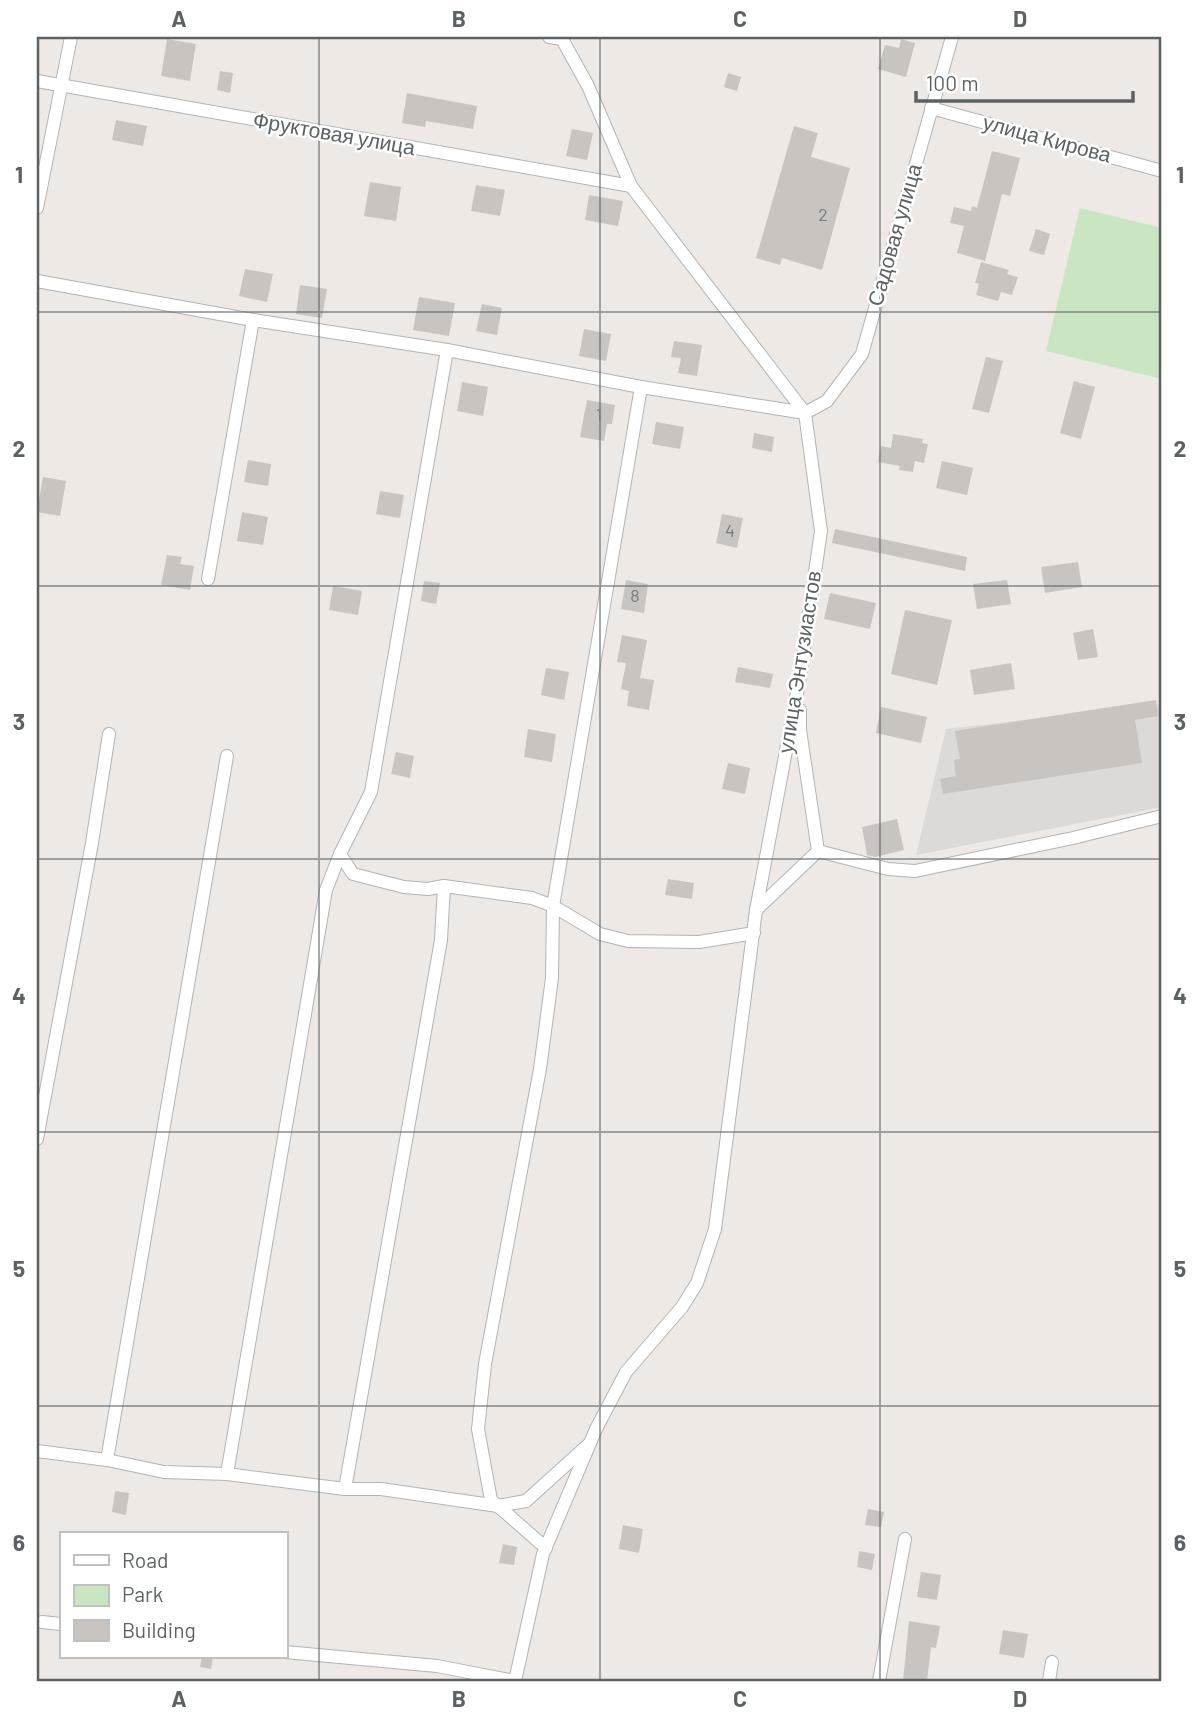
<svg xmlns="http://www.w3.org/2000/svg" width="1199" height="1718" viewBox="0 0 1199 1718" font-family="Barlow,sans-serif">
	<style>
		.industrial { fill: #ddd9d6 }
		.green { fill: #cae5c1 }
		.building { fill: #c9c4c0 }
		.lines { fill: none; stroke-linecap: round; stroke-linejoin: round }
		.street-casing { stroke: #b0b4b6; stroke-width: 14 }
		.street { stroke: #fff; stroke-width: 12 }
		.grid { fill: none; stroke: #5c6264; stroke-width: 2; stroke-opacity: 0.55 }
		.labels { text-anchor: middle; stroke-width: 5; stroke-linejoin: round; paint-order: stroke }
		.number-label { font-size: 18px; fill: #777a7b }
		.street-label { font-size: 21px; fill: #5c6264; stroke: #fff }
		.neatline { fill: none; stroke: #5c6264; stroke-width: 2.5 }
		.grid-label { font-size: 23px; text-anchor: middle; font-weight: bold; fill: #5c6264 }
	</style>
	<rect width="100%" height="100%" fill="#eee9e4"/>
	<path class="industrial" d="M1162,704V807L916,855L946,729Z"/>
	<path class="green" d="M1080,208L1162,228V379L1046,351Z"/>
	<g class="building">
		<path d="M167,39L196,44L190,81L161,76Z"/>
		<path d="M901,39L915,43L906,77L878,69L885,45L899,48Z"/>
		<path d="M220,71L233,73L230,93L217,90Z"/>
		<path d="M728,73L741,77L737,91L724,87Z"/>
		<path d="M407,93L477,106L473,129L426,121L425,127L402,123Z"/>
		<path d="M116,120L147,126L143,146L112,140Z"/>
		<path d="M794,126L818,133L811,157L850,168L822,270L782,258L780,265L756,258Z"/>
		<path d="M572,129L593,133L587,160L566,156Z"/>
		<path d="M992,151L1020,158L1010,196L1002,194L985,261L957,253L964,226L950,223L954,207L971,211L972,206L977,208Z"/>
		<path d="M370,182L401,187L396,221L364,216Z"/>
		<path d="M476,185L505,190L500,216L471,211Z"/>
		<path d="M589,195L623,201L618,226L585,220Z"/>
		<path d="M1036,229L1050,234L1044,255L1029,251Z"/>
		<path d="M981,262L1009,270L1007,274L1018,277L1012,295L1001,292L998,301L976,295L979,284L975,283Z"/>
		<path d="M245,269L273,274L267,302L239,296Z"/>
		<path d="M300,285L327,289L322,318L296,314Z"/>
		<path d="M419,297L455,303L449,336L413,330Z"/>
		<path d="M482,304L502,308L497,335L476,331Z"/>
		<path d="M584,329L611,334L606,361L579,356Z"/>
		<path d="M674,341L702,345L697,376L678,373L681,358L671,357Z"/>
		<path d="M986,357L1003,361L989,413L972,409Z"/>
		<path d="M1074,381L1095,387L1081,439L1060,433Z"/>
		<path d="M462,382L488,387L483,416L457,411Z"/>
		<path d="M587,400L615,405L612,424H607L604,441L580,437Z"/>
		<path d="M656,422L684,427L680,449L652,444Z"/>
		<path d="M754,433L774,437L772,452L752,448Z"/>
		<path d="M893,434L923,439L922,443L928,444L924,463L915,461L913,472L899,470L900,466L878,462L881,446L891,448Z"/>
		<path d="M248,460L271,464L268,486L244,482Z"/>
		<path d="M942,461L973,468L967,495L936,488Z"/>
		<path d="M43,477L66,481L60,516L37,512Z"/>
		<path d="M380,491L404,495L400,518L376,514Z"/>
		<path d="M242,512L268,517L263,545L237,541Z"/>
		<path d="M722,514L743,518L737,548L716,543Z"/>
		<path d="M835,529L967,557L965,571L832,543Z"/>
		<path d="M167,555L182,557L180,564L194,566L190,590L161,585Z"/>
		<path d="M1078,562L1082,587L1045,593L1041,567Z"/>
		<path d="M626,580L648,584L644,613L621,609Z"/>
		<path d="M1007,580L1011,604L977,609L973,584Z"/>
		<path d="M424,581L440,583L436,604L421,601Z"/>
		<path d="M333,586L362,591L358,615L329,610Z"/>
		<path d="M830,593L876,603L870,629L824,619Z"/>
		<path d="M905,610L952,620L937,685L891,674Z"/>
		<path d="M1093,629L1098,657L1078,660L1073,633Z"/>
		<path d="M622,635L647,640L640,678L654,680L649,710L627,706L629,691L621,689L626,663L617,662Z"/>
		<path d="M1011,663L1015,689L974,695L970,670Z"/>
		<path d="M738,667L773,674L770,688L735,682Z"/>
		<path d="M546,668L569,672L564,700L541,695Z"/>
		<path d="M1156,700L1158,716L1135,720L1142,763L943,794L940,779L956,776L954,760L960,759L955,731Z"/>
		<path d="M881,707L927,717L921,743L876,733Z"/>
		<path d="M528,729L556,734L552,762L524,757Z"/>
		<path d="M396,752L414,756L410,778L391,774Z"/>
		<path d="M728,763L750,768L745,794L722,789Z"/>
		<path d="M897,819L904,850L875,857L867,855L862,827Z"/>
		<path d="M668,879L694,883L692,899L665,895Z"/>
		<path d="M115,1491L129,1493L126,1515L112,1512Z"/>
		<path d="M868,1509L884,1512L881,1527L865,1525Z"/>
		<path d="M623,1525L643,1529L639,1553L619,1549Z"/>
		<path d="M503,1544L517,1547L514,1565L499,1563Z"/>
		<path d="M859,1551L875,1554L872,1570L857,1567Z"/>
		<path d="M921,1572L941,1575L937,1600L917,1597Z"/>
		<path d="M909,1621L940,1626L936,1648L931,1647L927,1681H903Z"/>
		<path d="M1003,1630L1028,1634L1024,1658L999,1654Z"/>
		<path d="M202,1657H213L211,1669L200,1667Z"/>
	</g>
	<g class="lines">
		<g class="street-casing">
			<g id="street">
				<path d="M37,81L631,186"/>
				<path d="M931,108L1162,171"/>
				<path d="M37,208L71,37"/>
				<path d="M37,281L253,320L447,350L641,387L805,413"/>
				<path d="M805,413L827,401L862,354L952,37"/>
				<path d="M208,579L253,320"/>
				<path d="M800,710V730L818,851"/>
				<path d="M340,854L353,874L404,887L428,889L444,886L532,898L553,906L600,934L628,941L699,942L754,933"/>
				<path d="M756,910L818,851L888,869L915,871L1073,838L1162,816"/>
				<path d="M37,1139L92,843L109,734"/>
				<path d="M37,1451L107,1460L164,1472L227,1474L345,1489H381L498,1506L526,1501L588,1445"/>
				<path d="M107,1460L227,756"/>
				<path d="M227,1474L326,890L340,854L371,792L447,350"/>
				<path d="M345,1489L441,940L444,886"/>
				<path d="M546,1548L491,1500L478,1429L485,1364L540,1069L552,978L553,906L641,387"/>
				<path d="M42,1622L61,1624"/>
				<path d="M285,1652L437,1666L515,1681"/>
				<path d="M515,1681L543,1554L596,1429L626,1372L682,1307L697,1283L715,1229L756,910L799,682L821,531L805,413L631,186L588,86L562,39L549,37"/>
				<path d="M879,1681L905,1539"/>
				<path d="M1049,1681L1052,1662"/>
			</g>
		</g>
		<use href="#street" class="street"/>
	</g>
	<path class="grid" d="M319,37V1681M600,37V1681M880,37V1681M37,312H1162M37,586H1162M37,859H1162M37,1132H1162M37,1406H1162"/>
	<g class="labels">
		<g class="number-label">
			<text x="823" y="221">2</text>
			<text x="599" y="421">1</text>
			<text x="730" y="537">4</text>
			<text x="635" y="602">8</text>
		</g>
		<g class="street-label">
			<text transform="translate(334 134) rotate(10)" y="7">Фруктовая улица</text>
			<text transform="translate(1047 139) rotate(15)" y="7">улица Кирова</text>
			<text transform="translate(895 235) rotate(-74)" y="7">Садовая улица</text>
			<text transform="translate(800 662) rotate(-81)" y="7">улица Энтузиастов</text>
		</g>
	</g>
	<rect width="1199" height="1718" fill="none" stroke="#ffffff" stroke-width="77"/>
	<rect x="60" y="1532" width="228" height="126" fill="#ffffff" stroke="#bec0c1" stroke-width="2"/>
	<rect x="74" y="1555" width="35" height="10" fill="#ffffff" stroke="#bec0c1" stroke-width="2"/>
	<text x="122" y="1568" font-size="21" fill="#5c6264">Road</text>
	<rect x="74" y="1585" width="35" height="21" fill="#cae5c1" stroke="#bec0c1" stroke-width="2"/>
	<text x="122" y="1602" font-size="21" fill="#5c6264">Park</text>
	<rect x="74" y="1620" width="35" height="21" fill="#c9c4c0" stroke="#bec0c1" stroke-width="2"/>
	<text x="122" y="1638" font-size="21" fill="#5c6264">Building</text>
	<path d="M916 91v10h217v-10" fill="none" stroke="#5c6264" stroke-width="3.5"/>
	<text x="926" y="91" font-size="21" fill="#5c6264" stroke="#ffffff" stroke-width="5" paint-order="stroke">100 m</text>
	<rect x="38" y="38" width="1122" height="1642" class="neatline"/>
	<g class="grid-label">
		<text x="179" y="27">A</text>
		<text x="459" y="27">B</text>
		<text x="740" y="27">C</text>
		<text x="1020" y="27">D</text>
		<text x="19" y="183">1</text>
		<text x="1180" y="183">1</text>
		<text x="19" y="457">2</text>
		<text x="1180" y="457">2</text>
		<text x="19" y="730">3</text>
		<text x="1180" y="730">3</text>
		<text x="19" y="1004">4</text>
		<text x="1180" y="1004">4</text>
		<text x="19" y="1277">5</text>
		<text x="1180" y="1277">5</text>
		<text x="19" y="1551">6</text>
		<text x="1180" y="1551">6</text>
		<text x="179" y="1707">A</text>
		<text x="459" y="1707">B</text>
		<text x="740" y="1707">C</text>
		<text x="1020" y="1707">D</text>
	</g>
</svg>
